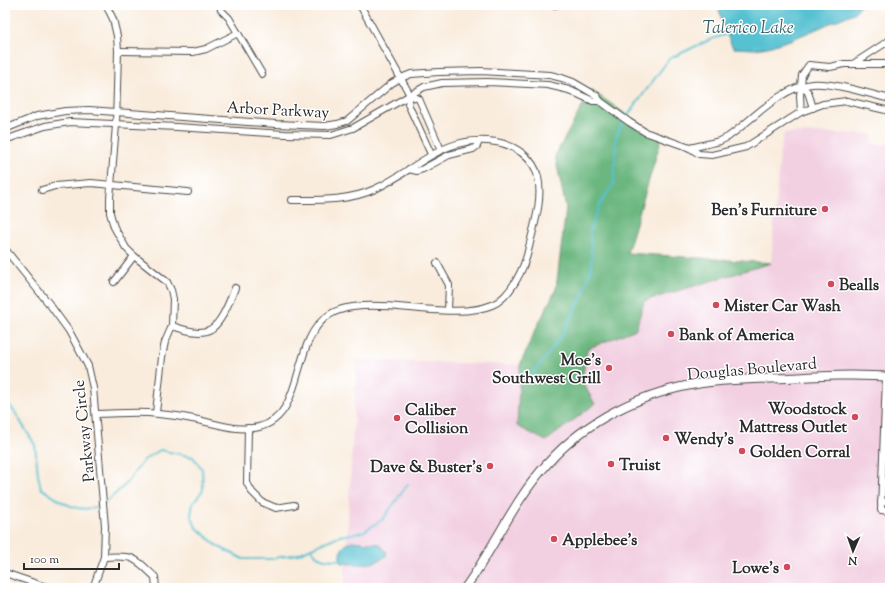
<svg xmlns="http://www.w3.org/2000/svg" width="895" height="593" viewBox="0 0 895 593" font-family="'Sorts Mill Goudy',serif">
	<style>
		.built { fill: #f2cfe1 }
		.forest { fill: #6cb780; stroke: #4c7156 }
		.water { fill: #56c1d1; stroke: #40767e }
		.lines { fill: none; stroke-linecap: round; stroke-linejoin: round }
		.stream { stroke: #56c1d1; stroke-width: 2 }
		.minor-casing { stroke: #4a4846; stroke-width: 8 }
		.major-casing { stroke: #4a4846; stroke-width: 10 }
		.minor { stroke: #fff; stroke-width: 6 }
		.major { stroke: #fff; stroke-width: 8 }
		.poi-dot { fill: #d1495b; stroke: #fff; stroke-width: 1.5 }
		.labels { text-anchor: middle; stroke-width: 3; stroke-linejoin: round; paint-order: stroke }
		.street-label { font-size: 16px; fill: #2b2b2b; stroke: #fff }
		.poi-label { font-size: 16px; font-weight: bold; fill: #2b2b2b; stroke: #fff; text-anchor: start }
		.water-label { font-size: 17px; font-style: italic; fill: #3a6065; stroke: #fff }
	</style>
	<rect width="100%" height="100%" fill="#fff"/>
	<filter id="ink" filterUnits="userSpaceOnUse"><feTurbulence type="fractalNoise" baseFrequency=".025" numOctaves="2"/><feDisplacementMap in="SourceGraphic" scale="8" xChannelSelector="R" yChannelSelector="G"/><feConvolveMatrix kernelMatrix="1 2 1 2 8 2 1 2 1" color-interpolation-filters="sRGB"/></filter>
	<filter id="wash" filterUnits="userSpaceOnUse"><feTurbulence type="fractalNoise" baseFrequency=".012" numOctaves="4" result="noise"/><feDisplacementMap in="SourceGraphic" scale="16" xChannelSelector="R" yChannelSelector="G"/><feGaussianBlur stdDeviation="0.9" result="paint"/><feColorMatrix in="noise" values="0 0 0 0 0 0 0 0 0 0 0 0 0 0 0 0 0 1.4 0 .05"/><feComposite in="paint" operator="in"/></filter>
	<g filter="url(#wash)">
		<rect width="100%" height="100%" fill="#f9ecdd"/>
		<path class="built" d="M784,133L873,134L872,144L890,145V588H344L357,360L520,365L519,381L640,313L644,301L771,263L780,151Z"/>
		<path class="forest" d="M591,90L650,131L662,137L627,253L771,263L644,301L636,329L587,349L582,381L595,404L546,441L517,426L520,365L533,335L556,289L566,208L555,156Z"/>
		<g class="water">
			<path d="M718,5H861L854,13L793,39L768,47L755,49L733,48L724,29Z"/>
			<path d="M352,541L380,544L387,553L386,556C375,566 356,565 342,563C336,554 343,545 352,541Z"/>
		</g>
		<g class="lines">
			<g class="stream">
				<path d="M628,115L669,59L709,40L727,34"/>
				<path d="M527,378L541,364L562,335L582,297L592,266L590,231L599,206L614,183L616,136L622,124"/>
				<path d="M5,399L16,414L35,445L38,475L41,488C58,500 77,515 98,506"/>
				<path d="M104,504L124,486L144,460L160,450L193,457L202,469L203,490L193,503L191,516L196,527L217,546L243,559H269L298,554L339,536L363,532L383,519L408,484"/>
				<path d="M312,548C314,560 330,560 340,560"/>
			</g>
		</g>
	</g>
	<g filter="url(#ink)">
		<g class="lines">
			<g class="minor-casing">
				<g id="minor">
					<path d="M106,5L113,19L117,36L118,51L116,125L110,198V213L114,227L126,248L134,256L167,282L171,290L173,299L172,326L165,342L162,357L156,413"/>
					<path d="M360,5L410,95L419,99L441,150"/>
					<path d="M536,5H555"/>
					<path d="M221,10L229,18L262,74"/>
					<path d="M118,51L193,52L206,49L238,33"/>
					<path d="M853,64L890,40"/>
					<path d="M801,86L808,92L813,108"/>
					<path d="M410,95L408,104L431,154"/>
					<path d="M801,112L800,96L802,75L809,65L830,67L844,64H890"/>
					<path d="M5,129L37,116L65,111L89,110L276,124L325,126L337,124L347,121L392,83L401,78L411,74L439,72L481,71L550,75L562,78L573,82L597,96L600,101L629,122L645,132L690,148L699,154L712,155L746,147L801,112L823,104L847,101L890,111"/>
					<path d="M5,140L45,126L70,122L177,127L285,134L331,135L353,128L424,87L442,83L488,82L548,85L569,90L593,101H600"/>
					<path d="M690,148L720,141L728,137C752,120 781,87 812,84C833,82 869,94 890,99"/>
					<path d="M409,169L417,171L423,169L449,155L473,149L477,146L479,141"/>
					<path d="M42,190L55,186L91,183L188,192"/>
					<path d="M5,249L50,305L69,331L88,366L93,388L105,526L104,557L93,588"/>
					<path d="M437,263L449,285L448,310"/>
					<path d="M114,282L134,256"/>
					<path d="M172,326C183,329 198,335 209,330C221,325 230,300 235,288"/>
					<path d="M886,377L881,510L890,511"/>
					<path d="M96,414C116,414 138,411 158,414C171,415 185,417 198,420C217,424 239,432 259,427C307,415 290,340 329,315C340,308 351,307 363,306C402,303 458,319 492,305C511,297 525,267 529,247C534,225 543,200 538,177C534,158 515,145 496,142C442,134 419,169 375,189C349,201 320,200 292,200"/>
					<path d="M248,428L247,483L252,492L262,502L276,508L294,505"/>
					<path d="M881,502H890"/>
					<path d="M104,557C134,555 134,557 155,577L156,588"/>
					<path d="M5,573L49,588"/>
				</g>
			</g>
			<g class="major-casing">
				<path id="major" d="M465,588C494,548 514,500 547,464C587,419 643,392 702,383C730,379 759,379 787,378C821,376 856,374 890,377"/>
			</g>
			<use href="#minor" class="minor"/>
			<use href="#major" class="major"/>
		</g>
	</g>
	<g class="poi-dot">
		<circle cx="825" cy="209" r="4"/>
		<circle cx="831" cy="284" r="4"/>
		<circle cx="716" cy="305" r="4"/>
		<circle cx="671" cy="334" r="4"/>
		<circle cx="609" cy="368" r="4"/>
		<circle cx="855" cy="417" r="4"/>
		<circle cx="397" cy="418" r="4"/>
		<circle cx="666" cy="438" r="4"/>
		<circle cx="742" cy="451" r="4"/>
		<circle cx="611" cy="464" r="4"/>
		<circle cx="490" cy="466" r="4"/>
		<circle cx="554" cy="539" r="4"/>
		<circle cx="787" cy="567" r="4"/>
	</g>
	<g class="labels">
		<g class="street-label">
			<text transform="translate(278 109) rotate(3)" y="6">Arbor Parkway</text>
			<text transform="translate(752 368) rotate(-5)" y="6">Douglas Boulevard</text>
			<text transform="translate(83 431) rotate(-96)" y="6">Parkway Circle</text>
		</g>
		<g class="poi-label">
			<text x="817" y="215" text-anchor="end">Ben's Furniture</text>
			<text x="839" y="290">Bealls</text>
			<text x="724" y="311">Mister Car Wash</text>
			<text x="679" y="340">Bank of America</text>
			<text x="601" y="365" text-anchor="end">Moe's<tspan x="601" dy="18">Southwest Grill</tspan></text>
			<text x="847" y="414" text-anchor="end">Woodstock<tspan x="847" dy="18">Mattress Outlet</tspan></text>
			<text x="405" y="415">Caliber<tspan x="405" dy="18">Collision</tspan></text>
			<text x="674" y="444">Wendy's</text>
			<text x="750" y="457">Golden Corral</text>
			<text x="619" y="470">Truist</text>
			<text x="482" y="472" text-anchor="end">Dave &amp; Buster's</text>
			<text x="562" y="545">Applebee's</text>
			<text x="779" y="573" text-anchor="end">Lowe's</text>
		</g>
		<g class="water-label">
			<text x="748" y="33">Talerico Lake</text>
		</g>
	</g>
	<rect width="895" height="593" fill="none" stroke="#fff" stroke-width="20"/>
	<g transform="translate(853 551) rotate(182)" stroke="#ffffff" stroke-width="3" paint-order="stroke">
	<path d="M0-3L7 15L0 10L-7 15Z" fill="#2b2b2b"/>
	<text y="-6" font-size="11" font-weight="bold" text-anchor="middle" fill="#2b2b2b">N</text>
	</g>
	<path d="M24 563v6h95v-6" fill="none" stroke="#2b2b2b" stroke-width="2"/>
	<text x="30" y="563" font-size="12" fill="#2b2b2b" stroke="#ffffff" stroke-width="3" paint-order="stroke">100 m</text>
</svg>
